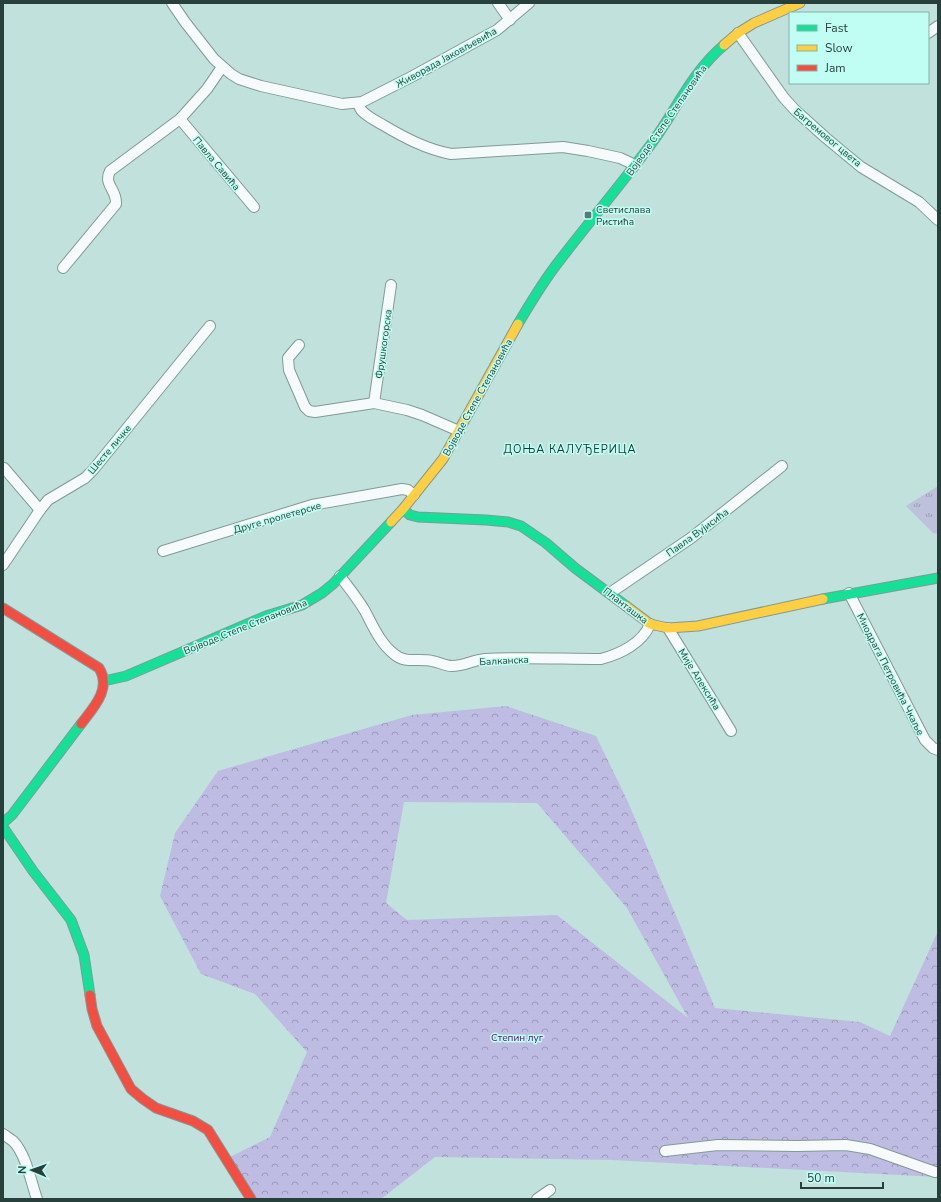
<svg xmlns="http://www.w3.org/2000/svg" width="941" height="1202" viewBox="0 0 941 1202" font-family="'Nunito Sans',sans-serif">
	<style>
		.grass { fill: url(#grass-tufts) }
		.forest { fill: url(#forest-crowns); fill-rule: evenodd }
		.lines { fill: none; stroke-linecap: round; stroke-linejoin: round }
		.street-casing { stroke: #819a96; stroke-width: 12 }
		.fast-casing { stroke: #819a96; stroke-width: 11 }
		.slow-casing { stroke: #819a96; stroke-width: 11 }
		.jam-casing { stroke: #819a96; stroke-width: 11 }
		.street { stroke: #f6fafa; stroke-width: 10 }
		.fast { stroke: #16e098; stroke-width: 9 }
		.slow { stroke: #ffcf43; stroke-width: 9 }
		.jam { stroke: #f24e42; stroke-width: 9 }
		.poi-dot { fill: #5d7874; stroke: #c0fdf2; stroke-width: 1.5 }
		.labels { text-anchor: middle; stroke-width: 3; stroke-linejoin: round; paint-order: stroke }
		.street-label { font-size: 10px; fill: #27403c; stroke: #c0fdf2 }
		.poi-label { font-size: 10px; fill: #27403c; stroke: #c0fdf2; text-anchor: start }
		.park-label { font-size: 10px; fill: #43166b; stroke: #c0fdf2 }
		.neighbourhood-label { font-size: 11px; letter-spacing: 1px; fill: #0d3c36; stroke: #c0fdf2 }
	</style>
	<defs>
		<pattern id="grass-tufts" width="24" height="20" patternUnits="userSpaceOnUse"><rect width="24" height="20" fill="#bec1da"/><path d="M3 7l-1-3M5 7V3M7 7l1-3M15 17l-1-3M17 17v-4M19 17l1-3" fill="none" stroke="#9a9eb2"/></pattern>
		<pattern id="forest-crowns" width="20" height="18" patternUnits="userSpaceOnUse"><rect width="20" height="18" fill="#bebce2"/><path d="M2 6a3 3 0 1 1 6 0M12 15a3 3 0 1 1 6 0" fill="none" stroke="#9a9ab8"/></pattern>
	</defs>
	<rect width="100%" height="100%" fill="#c1e1dc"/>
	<path class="grass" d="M938,486V534L933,533L906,506Z"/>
	<path class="forest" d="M506,706L596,736L628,802L715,1008L860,1022L890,1036L938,931V1177L612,1160L435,1157L381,1199H251L226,1159L270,1137L307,1052L255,994L201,974L160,896L175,833L218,771L412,715ZM404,802L537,803L627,908L688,1018L557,915L407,920L386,903Z"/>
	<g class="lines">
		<g class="street-casing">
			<g id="street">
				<path d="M172,3L185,22L214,59L231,74L239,79L261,86L342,104L362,102L413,76L497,30L529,3"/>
				<path d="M498,3L510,20"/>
				<path d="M738,33L784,98L795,110L826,138L861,167L919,202L938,220"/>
				<path d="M928,33L938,26"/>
				<path d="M358,103C359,106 360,109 362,111C368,117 376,121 383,125C405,138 426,149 451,154L563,147L588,151L620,158L635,165"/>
				<path d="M180,119L254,207"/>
				<path d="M63,268L116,204C117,189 103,185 110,171L180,119L207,89L222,67"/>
				<path d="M299,345L288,358L289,370L305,407L309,411L315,412L374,403L407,410L422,415L459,431"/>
				<path d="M374,403L391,285"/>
				<path d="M4,468L40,510"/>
				<path d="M163,551L312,505L402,489L408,490L414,495"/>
				<path d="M3,565L40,510L48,500L85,478L93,470L210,326"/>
				<path d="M340,576C349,588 358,599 365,611C373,626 380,643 394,654C405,664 418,658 432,661C439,662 445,666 452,666C464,666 473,660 485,659C523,657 562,659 601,659C620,654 643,643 650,624"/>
				<path d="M610,593L691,538L782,466"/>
				<path d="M849,593L925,740L933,748L938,750"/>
				<path d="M668,628L731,731"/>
				<path d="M3,1134C6,1136 10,1139 13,1141C26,1154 31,1182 37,1199"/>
				<path d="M665,1151L718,1145L797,1146L846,1145L870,1149L935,1172"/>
				<path d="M537,1199L550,1190"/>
			</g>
		</g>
		<g class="fast-casing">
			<g id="fast">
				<path d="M518,324C531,302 544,280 560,260C590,221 622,183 652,143C676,110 692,72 724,45"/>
				<path d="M403,509L410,515L418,517L486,520L508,522L521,526L546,543L575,568L626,606"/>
				<path d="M823,599L938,578"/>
				<path d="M104,681L126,676L266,616L302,605L322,593L333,584L391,522"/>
				<path d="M3,823L12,815L81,724"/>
				<path d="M3,827L33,871L71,920L84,955L90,995"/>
			</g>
		</g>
		<g class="slow-casing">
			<g id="slow">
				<path d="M724,45L738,33L754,23L800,3"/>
				<path d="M391,522L403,509L443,459L518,324"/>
				<path d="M626,606L650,624L668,628L698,626L823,599"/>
			</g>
		</g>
		<g class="jam-casing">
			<g id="jam">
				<path d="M3,608L99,668C112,689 93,708 81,724"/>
				<path d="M90,995L92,1009L97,1026L131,1089L143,1099L156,1108L193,1121L208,1130L251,1199"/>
			</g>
		</g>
		<use href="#street" class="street"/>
		<use href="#fast" class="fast"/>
		<use href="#slow" class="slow"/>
		<use href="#jam" class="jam"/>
	</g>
	<rect class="poi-dot" x="584" y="211" width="8" height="8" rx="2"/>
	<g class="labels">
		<g class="street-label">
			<text transform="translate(446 57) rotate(-29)" y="4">Живорада Јаковљевића</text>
			<text transform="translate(666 120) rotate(-55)" y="4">Војводе Степе Степановића</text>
			<text transform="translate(828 137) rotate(40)" y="4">Багремовог цвета</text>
			<text transform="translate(217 163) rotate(50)" y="4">Павла Савића</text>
			<text transform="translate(383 344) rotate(-82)" y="4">Фрушкогорска</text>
			<text transform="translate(477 397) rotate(-61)" y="4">Војводе Степе Степановића</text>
			<text transform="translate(109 449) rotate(-50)" y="4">Шесте личке</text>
			<text transform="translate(277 517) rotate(-16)" y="4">Друге пролетерске</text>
			<text transform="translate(697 532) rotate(-36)" y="4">Павла Вујисића</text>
			<text transform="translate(626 605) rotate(37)" y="4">Планташка</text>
			<text transform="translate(245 626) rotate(-22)" y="4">Војводе Степе Степановића</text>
			<text transform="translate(504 660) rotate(-3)" y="4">Балканска</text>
			<text transform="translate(891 674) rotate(63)" y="4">Миодрага Петровића Чкаље</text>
			<text transform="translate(700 679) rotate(58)" y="4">Мије Алексића</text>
		</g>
		<g class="poi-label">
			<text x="596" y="213">Светислава<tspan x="596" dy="12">Ристића</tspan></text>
		</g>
		<g class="park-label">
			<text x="517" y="1041">Степин луг</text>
		</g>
		<g class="neighbourhood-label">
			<text x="570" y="453">ДОЊА КАЛУЂЕРИЦА</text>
		</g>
	</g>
	<rect width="941" height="1202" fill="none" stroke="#27403c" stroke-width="8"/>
	<rect x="789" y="12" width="140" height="72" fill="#c0fdf2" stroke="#83b1a9"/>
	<rect x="797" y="25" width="20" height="6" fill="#16e098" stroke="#83b1a9"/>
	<text x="825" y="32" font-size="12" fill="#27403c">Fast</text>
	<rect x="797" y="45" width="20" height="6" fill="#ffcf43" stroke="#83b1a9"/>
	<text x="825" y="52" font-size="12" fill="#27403c">Slow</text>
	<rect x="797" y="65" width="20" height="6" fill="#f24e42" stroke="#83b1a9"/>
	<text x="825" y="72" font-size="12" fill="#27403c">Jam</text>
	<g transform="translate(32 1170) rotate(272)" stroke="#c0fdf2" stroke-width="3" paint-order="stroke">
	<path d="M0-3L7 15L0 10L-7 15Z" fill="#27403c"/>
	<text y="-6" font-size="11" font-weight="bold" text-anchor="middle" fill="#27403c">N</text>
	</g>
	<path d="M801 1182v6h82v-6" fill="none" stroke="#27403c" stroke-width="2"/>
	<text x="807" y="1182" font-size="12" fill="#27403c" stroke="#c0fdf2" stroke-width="3" paint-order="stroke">50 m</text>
</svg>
